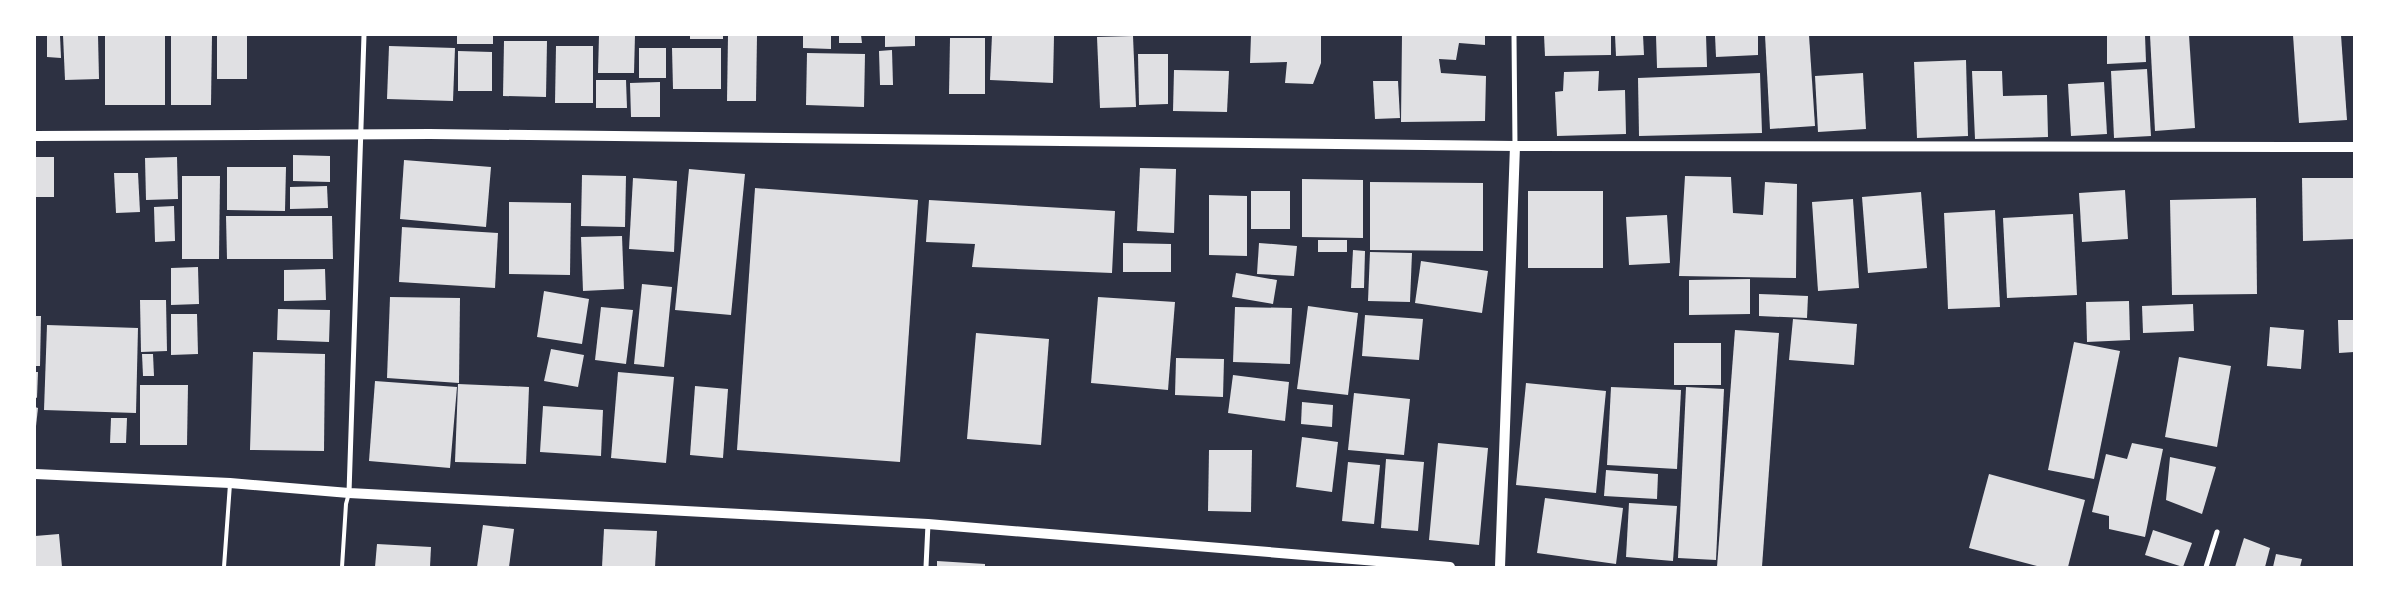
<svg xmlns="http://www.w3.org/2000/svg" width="2389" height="602" viewBox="0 0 2389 602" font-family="Helvetica,sans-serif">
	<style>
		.building { fill: #e0e0e3 }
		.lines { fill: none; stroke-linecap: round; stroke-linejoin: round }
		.service { stroke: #fff; stroke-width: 4 }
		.minor { stroke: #fff; stroke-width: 5 }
		.secondary { stroke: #fff; stroke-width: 10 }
	</style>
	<rect width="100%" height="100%" fill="#2d3142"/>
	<g class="building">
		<path d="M47,35H60L61,58L47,57Z"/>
		<path d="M63,35H98L99,79L65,80Z"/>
		<rect x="105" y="35" width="60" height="70"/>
		<path d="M171,35H212L211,105H171Z"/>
		<rect x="217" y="35" width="30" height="44"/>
		<rect x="457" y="35" width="36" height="9"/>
		<path d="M599,35H635L634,73H598Z"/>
		<rect x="690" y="35" width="33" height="4"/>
		<path d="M728,35H757L756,101H727Z"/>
		<path d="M803,35H831V49L803,48Z"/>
		<path d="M839,35H861L862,43H839Z"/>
		<path d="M885,35H915V46L885,47Z"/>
		<path d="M992,35L1054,36L1053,83L990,80Z"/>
		<path d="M1251,35H1321V63L1313,84L1285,83L1287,62L1250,63Z"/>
		<path d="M1402,35H1485V45L1459,43L1456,60L1439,59L1441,73L1486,76L1485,121L1401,122Z"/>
		<path d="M1544,35H1611V55L1545,56Z"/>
		<path d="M1615,35H1643L1644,55L1616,56Z"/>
		<path d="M1656,35H1706L1707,67L1657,68Z"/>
		<path d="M1715,35H1758V55L1716,57Z"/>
		<path d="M1765,35H1809L1815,126L1770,129Z"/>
		<path d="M2107,35H2145L2146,62L2107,64Z"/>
		<path d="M2150,35H2189L2195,128L2155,131Z"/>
		<path d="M2293,35H2341L2347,120L2299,123Z"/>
		<path d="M1133,36L1136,107L1100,108L1097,37Z"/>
		<path d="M950,38H985V94H949Z"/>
		<path d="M504,41H547L546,97L503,96Z"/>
		<path d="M389,46L455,48L453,101L387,99Z"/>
		<path d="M556,46H593V103H555Z"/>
		<rect x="639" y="48" width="27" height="30"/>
		<path d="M672,48H721V89H673Z"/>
		<path d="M892,50L893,85H880L879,51Z"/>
		<path d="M458,51L492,52V91H458Z"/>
		<path d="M807,53L865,54L864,107L806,105Z"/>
		<path d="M1138,54H1168V104L1139,105Z"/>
		<path d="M1966,60L1968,136L1917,138L1914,62Z"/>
		<path d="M2147,69L2151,136L2114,138L2111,71Z"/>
		<path d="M1174,70L1229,71L1227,112L1173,111Z"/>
		<path d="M1599,71L1598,91L1625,90L1626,134L1557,136L1555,92L1563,91L1564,72Z"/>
		<path d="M1972,71H2002L2003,96L2047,95L2048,137L1975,139Z"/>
		<path d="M1760,73L1762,133L1639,136L1638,78Z"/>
		<path d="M1863,73L1866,129L1818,132L1815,76Z"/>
		<path d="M596,80H626L627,108H596Z"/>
		<path d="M1373,81H1398L1400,118L1375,119Z"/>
		<path d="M660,82V117H631L630,83Z"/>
		<path d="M2104,82L2107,134L2071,136L2068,84Z"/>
		<path d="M293,155L330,156V182L293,181Z"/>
		<rect x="35" y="157" width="19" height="40"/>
		<path d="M177,157L178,199L146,200L145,158Z"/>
		<path d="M404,160L491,167L486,227L400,219Z"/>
		<path d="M227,167H286L285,211L227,210Z"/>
		<path d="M1140,168L1176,169L1174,233L1137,231Z"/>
		<path d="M689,169L745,174L731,315L675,310Z"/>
		<path d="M114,173H138L140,212L116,213Z"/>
		<path d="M582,175L626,176L625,227L581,226Z"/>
		<path d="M182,176H220L219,259H182Z"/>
		<path d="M1685,176L1731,177L1733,213L1763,215L1765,182L1797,184L1796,278L1679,276Z"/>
		<path d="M633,178L677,181L674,252L629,249Z"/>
		<path d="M2302,178H2354V239L2303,241Z"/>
		<path d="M1302,179L1363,180V238L1302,237Z"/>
		<path d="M1370,182L1483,183V251L1370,250Z"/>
		<path d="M327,186L328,208L290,209V187Z"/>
		<path d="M755,188L918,200L900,462L737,450Z"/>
		<path d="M2125,190L2128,239L2082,242L2079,193Z"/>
		<rect x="1251" y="191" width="39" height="38"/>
		<rect x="1528" y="191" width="75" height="77"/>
		<path d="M1921,192L1927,268L1868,273L1862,197Z"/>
		<path d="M1209,195L1247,196V256L1209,255Z"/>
		<path d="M2256,198L2257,294L2172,295L2170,200Z"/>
		<path d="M1853,199L1859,288L1818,291L1812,202Z"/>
		<path d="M929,200L1115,211L1112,273L972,267L975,244L926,242Z"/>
		<path d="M509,202L571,203L570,275L509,274Z"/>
		<path d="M174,206L175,241L155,242L154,207Z"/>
		<path d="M1995,210L2000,307L1948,309L1944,213Z"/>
		<path d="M2073,214L2077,295L2007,298L2003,218Z"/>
		<path d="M1667,215L1670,263L1629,265L1626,217Z"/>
		<path d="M226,216H332L333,259H227Z"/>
		<path d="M402,227L498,233L495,288L399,282Z"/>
		<path d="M622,236L624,289L583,291L581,237Z"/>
		<rect x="1318" y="240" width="29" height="12"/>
		<path d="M1123,243L1171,244V272H1123Z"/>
		<path d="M1259,243L1297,246L1294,276L1257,274Z"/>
		<path d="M1353,250L1365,251L1364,288H1351Z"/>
		<path d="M1370,252L1412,253L1410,302L1368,301Z"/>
		<path d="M1421,261L1488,271L1482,313L1415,303Z"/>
		<path d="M198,267L199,304L171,305V268Z"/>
		<path d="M325,269L326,300L284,301V270Z"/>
		<path d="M1236,273L1277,280L1273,304L1232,297Z"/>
		<path d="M1750,279V314L1689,315V280Z"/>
		<path d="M642,284L672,287L664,367L634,364Z"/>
		<path d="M544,291L589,299L582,344L537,337Z"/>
		<path d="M1759,294L1808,296L1807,318L1759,316Z"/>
		<path d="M390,297L460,298L459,383L387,378Z"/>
		<path d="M1098,297L1175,302L1168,390L1091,383Z"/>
		<path d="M140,300H166L167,351L141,352Z"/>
		<path d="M2129,301L2130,340L2087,342L2086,302Z"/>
		<path d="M2193,304L2194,331L2143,333L2142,306Z"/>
		<path d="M1308,306L1358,313L1348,395L1297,389Z"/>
		<path d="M601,307L633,310L626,364L595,360Z"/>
		<path d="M1235,307L1292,308L1290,364L1233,362Z"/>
		<path d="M278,309L330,310L329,342L277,340Z"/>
		<path d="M171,314H197L198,354L171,355Z"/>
		<path d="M1365,315L1423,319L1419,360L1362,356Z"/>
		<path d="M35,316H41L40,366H35Z"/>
		<path d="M1793,319L1857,324L1854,365L1789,360Z"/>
		<path d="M2338,320H2354V352L2339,353Z"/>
		<path d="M47,325L138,328L136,413L44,410Z"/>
		<path d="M2270,327L2304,330L2301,369L2267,366Z"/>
		<path d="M1735,330L1779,333L1762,567H1717Z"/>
		<path d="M976,333L1049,339L1041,445L967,439Z"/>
		<path d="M2074,342L2120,351L2094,479L2048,470Z"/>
		<rect x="1674" y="343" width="47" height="42"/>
		<path d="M551,349L584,355L578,387L544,381Z"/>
		<path d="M253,352L325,354L324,451L250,450Z"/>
		<path d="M142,354H153L154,376H143Z"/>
		<path d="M2179,357L2231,366L2217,447L2165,437Z"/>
		<path d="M1176,358L1224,359L1223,397L1175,395Z"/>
		<path d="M35,372H38L37,398L35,397Z"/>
		<path d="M618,372L674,377L666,463L611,458Z"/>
		<path d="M1233,375L1289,382L1285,421L1228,413Z"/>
		<path d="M375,381L457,387L450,468L369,461Z"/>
		<path d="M1526,383L1606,391L1596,493L1516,485Z"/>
		<path d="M458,384L529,387L526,464L455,462Z"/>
		<path d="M140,385H188L187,445H140Z"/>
		<path d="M695,386L728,389L723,458L690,455Z"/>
		<path d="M1611,387L1681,390L1677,469L1607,465Z"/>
		<path d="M1686,387L1724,389L1716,560L1678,558Z"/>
		<path d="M1354,393L1410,399L1404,455L1348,450Z"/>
		<path d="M1302,402L1333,405L1332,427L1301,424Z"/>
		<path d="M543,406L603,410L601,456L540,452Z"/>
		<path d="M35,407L38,408L36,426H35Z"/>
		<path d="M111,418H127L126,443H110Z"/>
		<path d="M1302,437L1338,442L1332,492L1296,487Z"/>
		<path d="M1438,443L1488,448L1479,545L1429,540Z"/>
		<path d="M2132,443L2163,449L2145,537L2109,529V516L2092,512L2106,454L2127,459Z"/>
		<path d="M1209,450H1252L1251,512L1208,511Z"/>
		<path d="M2170,457L2216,467L2202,514L2166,500Z"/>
		<path d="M1386,459L1424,462L1418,531L1381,528Z"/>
		<path d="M1348,462L1380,465L1374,524L1342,521Z"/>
		<path d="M1606,470L1658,474L1657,499L1604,496Z"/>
		<path d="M1989,474L2085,500L2068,567H2041L1969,548Z"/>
		<path d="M1545,498L1623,508L1616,564L1537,553Z"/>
		<path d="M1629,503L1677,506L1673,561L1626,557Z"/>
		<path d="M483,525L514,529L509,567H477Z"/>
		<path d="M604,529L657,531L655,567H602Z"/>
		<path d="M2153,530L2192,543L2183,567L2145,555Z"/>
		<path d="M59,534L62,567H35V536Z"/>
		<path d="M2244,538L2270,548L2265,567H2235Z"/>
		<path d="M377,544L431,547L430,567H375Z"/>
		<path d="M2276,554L2302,559L2300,567H2273Z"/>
		<path d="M937,561L985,564V567H937Z"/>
	</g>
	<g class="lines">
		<g class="service">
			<path d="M224,567L230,484"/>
			<path d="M342,567L346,504L349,493"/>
		</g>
		<g class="minor">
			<path d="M1514,35L1515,146"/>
			<path d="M349,493L364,35"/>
			<path d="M926,567L928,524"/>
			<path d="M2206,567L2217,532"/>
		</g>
		<g class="secondary">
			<path d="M35,136L430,134L1515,146L2354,147"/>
			<path d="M35,474L230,483L349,493L928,524L1450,567"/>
			<path d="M1500,567L1515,146"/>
		</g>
	</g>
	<rect width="2389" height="602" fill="none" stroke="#ffffff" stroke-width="72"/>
</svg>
